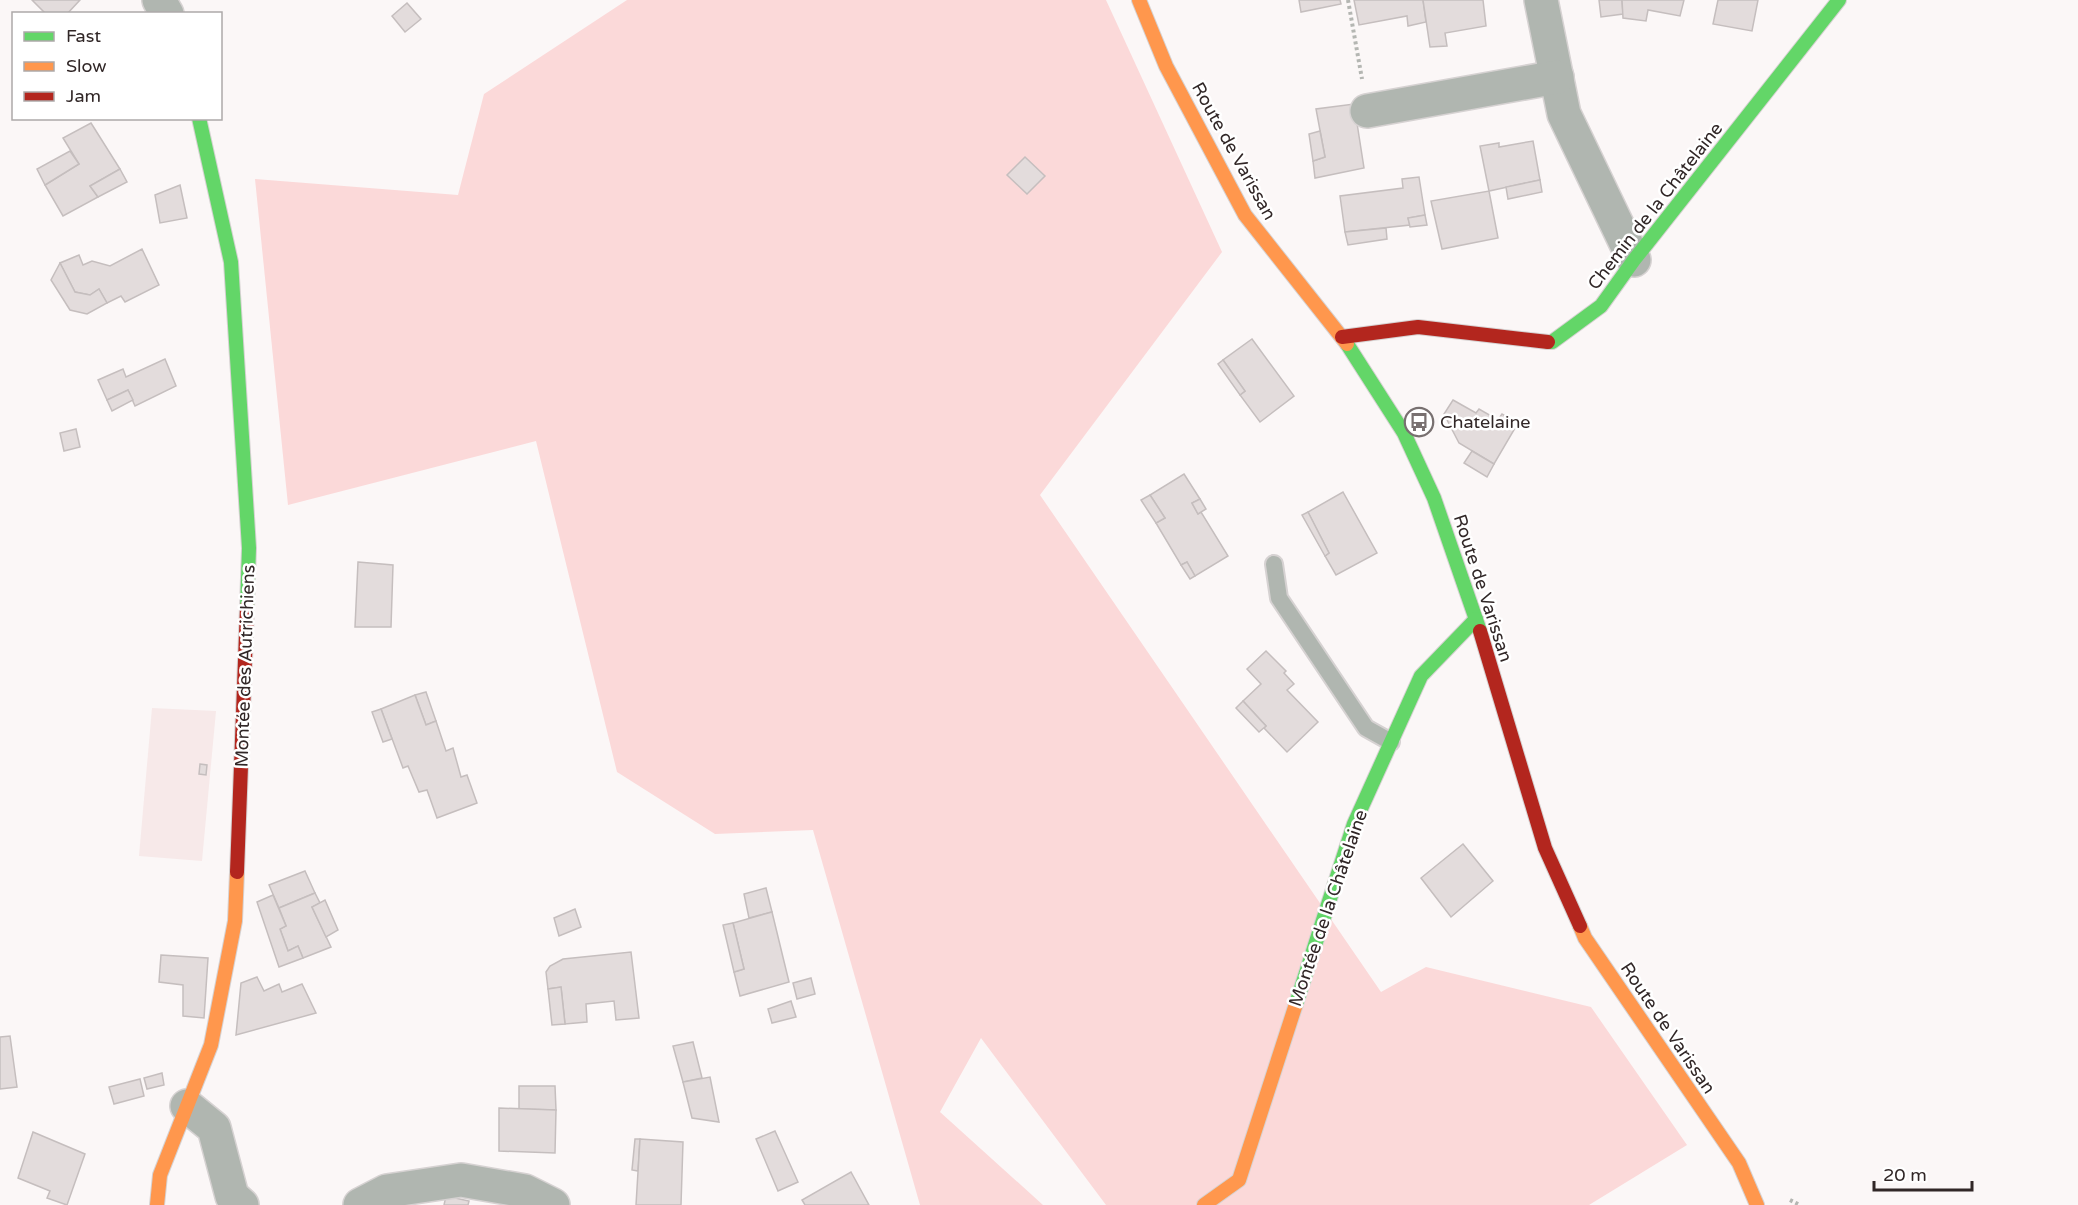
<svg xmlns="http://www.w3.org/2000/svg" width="2078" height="1205" viewBox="0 0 2078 1205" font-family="'Varela Round',sans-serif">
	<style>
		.built { fill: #f7e9e9 }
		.green { fill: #fbd9d9 }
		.building { fill: #e3dcdc; stroke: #c5bebe; stroke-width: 1.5 }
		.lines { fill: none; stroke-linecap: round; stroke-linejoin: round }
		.lane-casing { stroke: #d6d2d2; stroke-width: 20 }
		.street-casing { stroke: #d6d2d2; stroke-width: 36 }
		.fast-casing { stroke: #d6d2d2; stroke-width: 16 }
		.slow-casing { stroke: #d6d2d2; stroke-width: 16 }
		.jam-casing { stroke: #d6d2d2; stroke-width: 16 }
		.path { stroke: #b4b6b2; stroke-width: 4; stroke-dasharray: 3 3; stroke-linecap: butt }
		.lane { stroke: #b0b6b0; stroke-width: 16 }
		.street { stroke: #b0b6b0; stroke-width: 33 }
		.fast { stroke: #63d668; stroke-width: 14 }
		.slow { stroke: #ff974d; stroke-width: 14 }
		.jam { stroke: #b3261e; stroke-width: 14 }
		.labels { text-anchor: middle; stroke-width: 5; stroke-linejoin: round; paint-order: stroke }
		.street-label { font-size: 18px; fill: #312727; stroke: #fff }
		.poi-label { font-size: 18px; fill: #312727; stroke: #fff; text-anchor: start }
	</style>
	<rect width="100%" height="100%" fill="#fbf7f7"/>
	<path class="built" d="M152,708L216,711L202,861L139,856Z"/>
	<path class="green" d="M627,0H1106L1222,252L1040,495L1381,992L1426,967L1591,1007L1687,1145L1589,1205H1106L981,1038L940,1112L1043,1205H920L813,830L715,834L617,772L536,441L288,505L255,179L458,195L484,94Z"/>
	<g class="building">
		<path d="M32,0H80L67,14H46Z"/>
		<path d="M1299,0H1340L1341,4L1301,12Z"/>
		<path d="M1354,0H1423L1426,22L1408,26L1407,16L1359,25Z"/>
		<path d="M1423,0H1483L1486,26L1445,33L1447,46L1430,47Z"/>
		<path d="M1599,0H1622L1623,14L1601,17Z"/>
		<path d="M1622,0H1684L1680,16L1648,10L1646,21L1623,18Z"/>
		<path d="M1718,0H1758L1752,31L1713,24Z"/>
		<path d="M407,3L421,19L405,32L392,16Z"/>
		<path d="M1354,104L1364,168L1315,178L1313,161L1325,157L1316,109Z"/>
		<path d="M91,123L120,169L90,186L98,197L63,216L45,185L79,164L63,138Z"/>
		<path d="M1320,131L1325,157L1313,161L1309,134Z"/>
		<path d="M1533,141L1540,180L1489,191L1480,146L1499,143V147Z"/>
		<path d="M70,151L79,164L45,185L37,169Z"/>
		<path d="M1025,157L1045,176L1027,194L1007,175Z"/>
		<path d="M120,169L127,182L98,197L90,186Z"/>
		<path d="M1419,177L1425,215L1408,218L1410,225L1345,232L1340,196L1403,188L1402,179Z"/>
		<path d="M1540,180L1542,192L1508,199L1506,187Z"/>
		<path d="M180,185L187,218L160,223L155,195Z"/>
		<path d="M1489,191L1498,238L1442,249L1431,201Z"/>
		<path d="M1425,215L1427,225L1410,227L1408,218Z"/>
		<path d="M1386,228L1387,239L1348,245L1345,232Z"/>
		<path d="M142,249L159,285L125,302L121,296L107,303L99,289L90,295L75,292L60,263L79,255L83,265L92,261L110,266Z"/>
		<path d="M60,263L75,292L90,295L99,289L107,303L87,314L70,310L51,280Z"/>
		<path d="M1252,339L1294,396L1260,422L1240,395L1245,391L1223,360Z"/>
		<path d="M165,359L176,386L135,406L128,390L107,400L98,380L123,369L126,377Z"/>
		<path d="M1223,360L1245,391L1240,395L1218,364Z"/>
		<path d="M128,390L133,400L112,411L107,400Z"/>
		<path d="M1453,400L1476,413L1479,409L1498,420L1502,414L1518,423L1494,464L1459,443L1444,414Z"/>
		<path d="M76,429L80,447L64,451L60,433Z"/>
		<path d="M1472,451L1494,464L1487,477L1464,463Z"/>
		<path d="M1184,474L1200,499L1192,503L1198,514L1201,512L1228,556L1195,576L1187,562L1181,565L1156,523L1165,518L1150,495Z"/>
		<path d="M1343,492L1377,553L1336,575L1325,556L1329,553L1308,512Z"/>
		<path d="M1150,495L1165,518L1156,523L1141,500Z"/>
		<path d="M1200,499L1206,509L1198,514L1192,503Z"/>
		<path d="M1308,512L1329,553L1325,556L1302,515Z"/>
		<path d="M358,562L393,565L391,627H355Z"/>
		<path d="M1187,562L1195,576L1190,579L1181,565Z"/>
		<path d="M1266,651L1286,671L1284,673L1294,684L1287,690L1318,722L1287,752L1264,728L1266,726L1243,701L1261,684L1247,669Z"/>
		<path d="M426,692L436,721L426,725L415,695Z"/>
		<path d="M415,695L426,725L436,721L446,751L453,748L461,777L467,775L477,803L437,818L427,790L419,792L408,766L403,768L381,709Z"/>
		<path d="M1243,701L1266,726L1259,732L1236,708Z"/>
		<path d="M381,709L392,739L383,742L372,712Z"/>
		<path d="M200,764L207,765L206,775L199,774Z"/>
		<path d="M1463,844L1493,881L1451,917L1421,878Z"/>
		<path d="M305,871L315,893L279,908L269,885Z"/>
		<path d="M766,888L772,912L749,918L744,894Z"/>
		<path d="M315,893L320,903L312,907L331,947L303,958L298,946L288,951L280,929L286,926L279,908Z"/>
		<path d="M273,895L286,926L280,929L288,951L298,946L303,958L279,967L257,902Z"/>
		<path d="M325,900L338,930L326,937L312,907Z"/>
		<path d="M575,909L581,927L559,936L554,918Z"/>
		<path d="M772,912L789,982L740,996L734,972L744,969L733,923Z"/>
		<path d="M733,923L744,969L734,972L723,925Z"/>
		<path d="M631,952L639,1018L616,1020L614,1001L586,1004L587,1022L565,1024L561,987L548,989L546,972L550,966L563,959Z"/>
		<path d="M161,955L208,958L204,1018L183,1016V985L159,982Z"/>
		<path d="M257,977L264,991L279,984L282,992L302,984L316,1013L236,1035L241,983Z"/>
		<path d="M811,978L815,994L797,999L793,983Z"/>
		<path d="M561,987L565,1024L552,1025L548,989Z"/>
		<path d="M791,1001L796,1017L772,1023L768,1009Z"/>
		<path d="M10,1036L17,1087L0,1089V1037Z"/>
		<path d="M693,1042L702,1078L683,1082L673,1046Z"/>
		<path d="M162,1073L164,1085L147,1089L144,1078Z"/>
		<path d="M710,1077L719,1122L692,1118L683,1082Z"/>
		<path d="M140,1079L144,1096L114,1104L109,1087Z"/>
		<path d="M519,1086H555L556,1110L519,1109Z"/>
		<path d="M499,1108L556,1110L555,1153L499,1151Z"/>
		<path d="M775,1131L798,1182L778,1191L756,1139Z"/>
		<path d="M33,1132L85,1154L67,1205L47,1198L50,1191L18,1178Z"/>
		<path d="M635,1139H640L638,1171L632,1170Z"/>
		<path d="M640,1139L683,1142L681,1205H636Z"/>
		<path d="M851,1172L869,1205H805L802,1200Z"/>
		<path d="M446,1196L469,1201L468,1205H444Z"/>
	</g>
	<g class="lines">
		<g class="lane-casing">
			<path id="lane" d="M1274,564L1279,598L1366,728L1391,742"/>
		</g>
		<g class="street-casing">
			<g id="street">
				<path d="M159,0L167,14"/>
				<path d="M1541,0L1564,114L1634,260"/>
				<path d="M1367,111L1557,77"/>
				<path d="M187,1106L214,1128L232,1196L242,1205"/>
				<path d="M360,1205L387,1191L461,1180L525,1191L553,1205"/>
			</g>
		</g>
		<g class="fast-casing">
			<g id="fast">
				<path d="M199,118L231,262L249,548L247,607"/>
				<path d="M1548,342H1552L1601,306L1634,260L1839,0"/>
				<path d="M1347,344L1404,433L1434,498L1480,631"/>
				<path d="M1296,1004L1354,824L1421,676L1476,619"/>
			</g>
		</g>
		<g class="slow-casing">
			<g id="slow">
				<path d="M1139,0L1166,66L1245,215L1347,344"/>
				<path d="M1580,926L1585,938L1739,1163L1757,1205"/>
				<path d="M157,1205L160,1175L211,1045L235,921L237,872"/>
				<path d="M1204,1205L1239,1180L1296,1004"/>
			</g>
		</g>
		<g class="jam-casing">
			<g id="jam">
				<path d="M1342,337L1418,327L1548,342"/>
				<path d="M1480,631L1545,848L1580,926"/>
				<path d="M237,872L247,607"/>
			</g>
		</g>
		<g class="path">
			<path d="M1348,0L1362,79"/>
			<path d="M1790,1200L1800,1205"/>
		</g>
		<use href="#lane" class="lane"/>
		<use href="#street" class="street"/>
		<use href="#fast" class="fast"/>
		<use href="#slow" class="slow"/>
		<use href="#jam" class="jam"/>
	</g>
	<defs>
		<g id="bus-ring" transform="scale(1.5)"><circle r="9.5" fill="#fff" stroke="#787070" stroke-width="1.5"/><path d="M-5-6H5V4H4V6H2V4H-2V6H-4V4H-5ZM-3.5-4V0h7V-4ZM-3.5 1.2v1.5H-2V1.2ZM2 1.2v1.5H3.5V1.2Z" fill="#787070"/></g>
	</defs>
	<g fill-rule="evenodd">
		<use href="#bus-ring" x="1419" y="422"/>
	</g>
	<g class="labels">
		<g class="street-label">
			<text transform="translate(1234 151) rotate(61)" y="6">Route de Varissan</text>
			<text transform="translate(1655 206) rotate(-52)" y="6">Chemin de la Châtelaine</text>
			<text transform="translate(1483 588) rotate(72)" y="6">Route de Varissan</text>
			<text transform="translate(245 666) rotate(-88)" y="6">Montée des Autrichiens</text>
			<text transform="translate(1328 908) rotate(-71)" y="6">Montée de la Châtelaine</text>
			<text transform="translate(1668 1028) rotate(56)" y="6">Route de Varissan</text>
		</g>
		<g class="poi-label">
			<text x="1440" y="428">Chatelaine</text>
		</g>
	</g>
	<rect x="12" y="12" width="210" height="108" fill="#ffffff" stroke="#ada9a9" stroke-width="1.5"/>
	<rect x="24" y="32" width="30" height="9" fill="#63d668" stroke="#ada9a9" stroke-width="1.5"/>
	<text x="66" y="42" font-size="18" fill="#312727">Fast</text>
	<rect x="24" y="62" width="30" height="9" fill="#ff974d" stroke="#ada9a9" stroke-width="1.5"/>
	<text x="66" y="72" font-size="18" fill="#312727">Slow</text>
	<rect x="24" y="92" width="30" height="9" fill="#b3261e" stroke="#ada9a9" stroke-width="1.5"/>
	<text x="66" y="102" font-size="18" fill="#312727">Jam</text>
	<path d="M1874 1181v9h98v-9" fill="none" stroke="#312727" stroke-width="3"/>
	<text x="1883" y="1181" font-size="18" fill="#312727" stroke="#ffffff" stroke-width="4.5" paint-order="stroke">20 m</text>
</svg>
